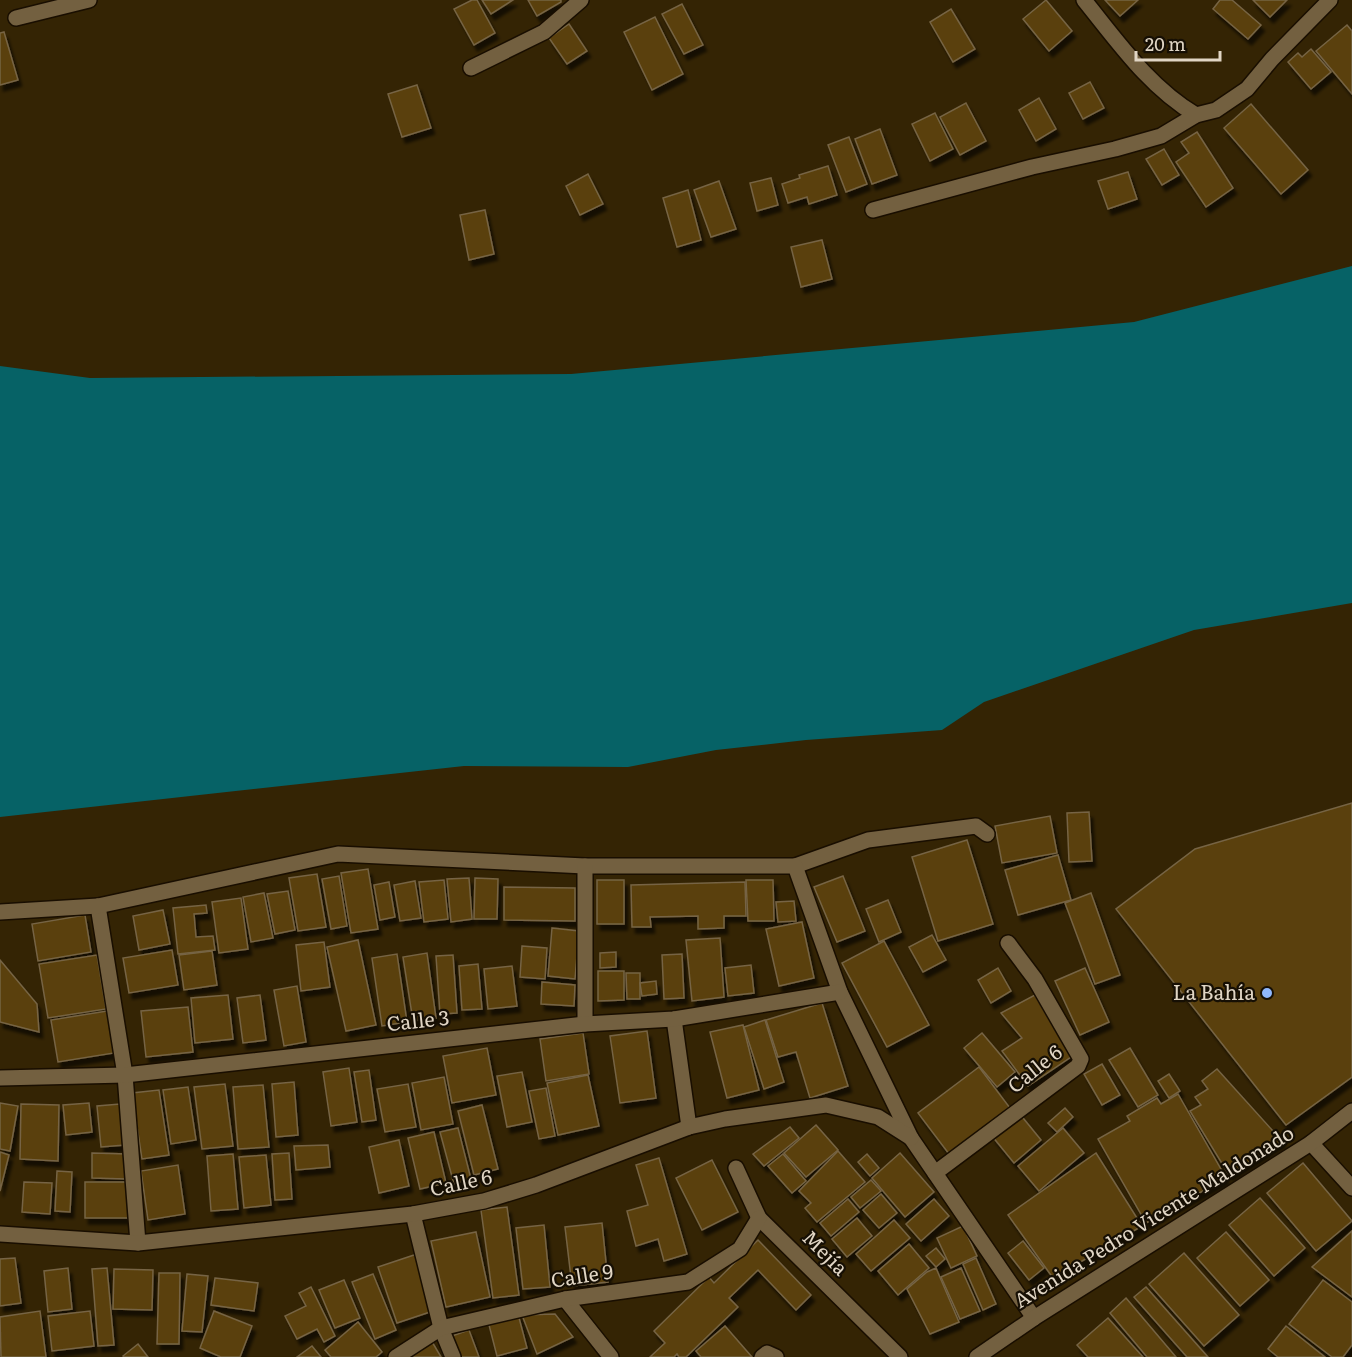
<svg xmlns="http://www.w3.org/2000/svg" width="1352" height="1357" viewBox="0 0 1352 1357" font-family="Literata,serif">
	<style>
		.water { fill: #066266 }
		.building { fill: #5a400b; stroke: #766444; stroke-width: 1.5; filter: url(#shadow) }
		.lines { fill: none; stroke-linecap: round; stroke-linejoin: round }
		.lane-casing { stroke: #190e00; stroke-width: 18 }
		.street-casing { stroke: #190e00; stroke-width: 18 }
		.secondary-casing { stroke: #190e00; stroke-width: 18 }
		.lane { stroke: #736040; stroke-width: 15 }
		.street { stroke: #736040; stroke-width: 15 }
		.secondary { stroke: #736040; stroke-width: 15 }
		.poi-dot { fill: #8fb8fd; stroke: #160f04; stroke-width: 2 }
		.labels { text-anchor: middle; stroke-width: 4.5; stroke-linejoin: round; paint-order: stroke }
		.poi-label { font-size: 20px; fill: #e1d6c5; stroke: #160f04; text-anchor: end }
		.street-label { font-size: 20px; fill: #e1d6c5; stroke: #160f04 }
	</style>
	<defs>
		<filter id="shadow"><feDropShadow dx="3.5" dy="6" stdDeviation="1.5" flood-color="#0009"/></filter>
	</defs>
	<rect width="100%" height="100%" fill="#342404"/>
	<path class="water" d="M1352,266V603L1194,630L984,702L942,730L806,740L716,750L628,767L464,766L0,817V366L90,378L571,374L1134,322Z"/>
	<g class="building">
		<path d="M472,0H477L495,33L474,45L454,9Z"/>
		<path d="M482,0H513L491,14Z"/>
		<path d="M528,0H561V2L537,16Z"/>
		<path d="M1046,0L1072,31L1049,51L1023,19Z"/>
		<path d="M1105,0H1138L1120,16Z"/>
		<path d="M1220,0H1232L1261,25L1248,39L1213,9Z"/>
		<path d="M1253,0H1287L1270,17Z"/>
		<path d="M682,4L703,45L684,54L662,14Z"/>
		<path d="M951,9L975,49L953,62L930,22Z"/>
		<path d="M655,17L683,74L652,90L624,32Z"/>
		<path d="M569,24L587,51L567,64L549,38Z"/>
		<path d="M1347,25L1352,31V94L1316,51Z"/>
		<path d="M4,32L18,80L0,85V33Z"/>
		<path d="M1311,49L1331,72L1311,89L1288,62L1298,53L1302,57Z"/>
		<path d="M1090,82L1104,108L1083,119L1069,93Z"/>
		<path d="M417,85L431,128L402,137L388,94Z"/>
		<path d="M1039,98L1056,129L1036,141L1019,110Z"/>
		<path d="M966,103L986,141L960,155L940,117Z"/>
		<path d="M1251,104L1308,170L1281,194L1224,128Z"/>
		<path d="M935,113L953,149L930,161L912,124Z"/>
		<path d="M880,129L897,175L872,184L855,139Z"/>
		<path d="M1197,132L1233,188L1206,207L1176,162L1189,153L1181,142Z"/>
		<path d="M849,137L867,184L846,192L828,145Z"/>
		<path d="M1164,149L1179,175L1162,185L1146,159Z"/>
		<path d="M828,166L837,195L809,204L807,197L788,203L782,184L800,178L799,175Z"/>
		<path d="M1128,172L1137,199L1108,209L1098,181Z"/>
		<path d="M588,174L603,204L580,215L566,186Z"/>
		<path d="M771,178L778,205L757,211L750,183Z"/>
		<path d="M719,181L736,229L711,237L694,190Z"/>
		<path d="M688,190L701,240L677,247L663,198Z"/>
		<path d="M485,210L494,254L469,260L460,215Z"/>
		<path d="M822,240L832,279L801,287L791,247Z"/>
		<path d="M1352,803V1077L1286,1125L1116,909L1195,849Z"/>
		<path d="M1089,812L1092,861L1069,862L1067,813Z"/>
		<path d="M1050,816L1057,853L1002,863L995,826Z"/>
		<path d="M967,840L993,924L938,941L912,857Z"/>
		<path d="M1058,855L1071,900L1018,915L1005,870Z"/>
		<path d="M368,869L378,929L351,933L341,873Z"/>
		<path d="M317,874L326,927L298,931L289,878Z"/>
		<path d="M339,876L347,926L331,929L322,879Z"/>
		<path d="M843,876L865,931L837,942L814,887Z"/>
		<path d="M469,878L472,919L451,922L447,879Z"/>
		<path d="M475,878L498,879L497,919H474Z"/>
		<path d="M444,880L448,919L424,922L419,882Z"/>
		<rect x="597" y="880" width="27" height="44"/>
		<path d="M746,880H773L774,921H748Z"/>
		<path d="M415,881L421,918L400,921L394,885Z"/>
		<path d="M389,882L395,917L380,920L374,885Z"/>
		<path d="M745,882L746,916H724V928L698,929V916L650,917L651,927H632L631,885Z"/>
		<path d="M504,887L575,888V921L504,920Z"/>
		<path d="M288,891L295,930L275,934L267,894Z"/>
		<path d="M264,893L273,938L251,942L243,897Z"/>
		<path d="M1091,893L1120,975L1095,984L1065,903Z"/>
		<path d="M241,898L248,949L219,953L212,902Z"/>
		<path d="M888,900L901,932L879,942L866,909Z"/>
		<path d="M794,901L796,921L778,922L776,902Z"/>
		<path d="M206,905L207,913L194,914L196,937L213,936L215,950L178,954L173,908Z"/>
		<path d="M163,910L170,944L139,950L133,916Z"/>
		<path d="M85,915L91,952L38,961L32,924Z"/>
		<path d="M802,922L814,978L779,986L766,929Z"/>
		<path d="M552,928L579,931L575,979L548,976Z"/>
		<path d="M932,935L946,960L923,972L909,947Z"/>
		<path d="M720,938L724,997L692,1001L686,940Z"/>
		<path d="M358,940L376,1025L346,1031L327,947Z"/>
		<path d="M884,941L929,1025L887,1047L842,963Z"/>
		<path d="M324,942L330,987L301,991L296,945Z"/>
		<path d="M522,946L547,948L545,979L520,977Z"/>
		<path d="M172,950L178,985L129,993L123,958Z"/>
		<path d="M212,951L217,985L184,990L179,955Z"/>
		<path d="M616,952V967L600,968V953Z"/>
		<path d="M427,953L436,1018L413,1021L403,957Z"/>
		<path d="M397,954L407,1022L382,1026L372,958Z"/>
		<path d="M682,954L684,998L664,999L662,955Z"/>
		<path d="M97,955L106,1009L48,1018L39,964Z"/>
		<path d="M453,955L457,1013L440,1014L436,956Z"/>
		<path d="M0,960L37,1004L39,1032L0,1022Z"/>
		<path d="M478,964L482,1009L462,1010L459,966Z"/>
		<path d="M751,965L754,993L728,996L725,968Z"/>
		<path d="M512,966L517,1006L488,1009L484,969Z"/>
		<path d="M998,968L1011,991L991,1003L978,980Z"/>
		<path d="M1085,968L1109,1022L1080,1035L1055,981Z"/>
		<path d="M598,971H624V1000L598,1001Z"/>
		<path d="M626,973H640V999H627Z"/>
		<path d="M656,981L657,994L642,996L640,983Z"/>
		<path d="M542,982L575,985L574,1006L541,1004Z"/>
		<path d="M297,986L306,1042L284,1046L274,990Z"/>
		<path d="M228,995L233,1039L195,1043L191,998Z"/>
		<path d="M260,995L266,1040L243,1043L237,998Z"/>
		<path d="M1035,995L1071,1057L1028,1086L1002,1051L1022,1038L1001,1013Z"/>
		<path d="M822,1003L848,1086L810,1098L796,1052L778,1057L766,1020Z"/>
		<path d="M188,1007L193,1052L146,1057L141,1011Z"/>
		<path d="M107,1011L114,1053L58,1062L51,1020Z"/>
		<path d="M765,1020L784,1082L764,1089L744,1027Z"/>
		<path d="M743,1025L759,1090L727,1098L710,1032Z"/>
		<path d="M647,1031L656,1098L620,1103L610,1036Z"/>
		<path d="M583,1033L589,1074L546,1081L540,1039Z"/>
		<path d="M982,1033L1015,1072L997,1087L964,1048Z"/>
		<path d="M487,1048L496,1095L452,1103L443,1056Z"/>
		<path d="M1130,1048L1158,1095L1138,1107L1109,1060Z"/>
		<path d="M1102,1064L1120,1095L1102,1105L1084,1074Z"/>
		<path d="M979,1067L1010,1108L949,1154L918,1113Z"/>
		<path d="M349,1068L357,1122L331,1126L323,1072Z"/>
		<path d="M1217,1069L1282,1141L1229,1175L1190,1111L1201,1105L1195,1097L1208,1089L1202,1081Z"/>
		<path d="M369,1070L376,1120L362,1122L354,1072Z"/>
		<path d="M522,1072L532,1122L507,1127L497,1076Z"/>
		<path d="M1169,1074L1180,1091L1169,1098L1158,1081Z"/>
		<path d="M588,1075L599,1126L558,1135L547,1083Z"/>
		<path d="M444,1077L453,1124L421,1130L412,1083Z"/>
		<path d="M294,1082L298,1135L276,1137L272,1084Z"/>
		<path d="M225,1084L233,1146L202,1149L194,1087Z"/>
		<path d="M408,1084L416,1127L385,1132L377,1089Z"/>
		<path d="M263,1085L269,1147L238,1149L233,1087Z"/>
		<path d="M188,1087L196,1140L171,1144L163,1090Z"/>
		<path d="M546,1088L555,1136L539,1139L529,1091Z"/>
		<path d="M159,1090L169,1155L142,1159L132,1093Z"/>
		<path d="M1178,1094L1226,1178L1146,1223L1098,1139L1130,1121L1127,1116L1157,1098L1161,1104Z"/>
		<path d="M0,1103L18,1106L10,1151L0,1149Z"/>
		<path d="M89,1103L92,1132L66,1135L63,1105Z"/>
		<path d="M21,1104L59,1105L58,1161L20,1159Z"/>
		<path d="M120,1104L125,1145L101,1147L97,1106Z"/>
		<path d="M482,1105L498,1169L474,1175L458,1111Z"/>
		<path d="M1065,1108L1073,1117L1057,1132L1048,1123Z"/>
		<path d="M1019,1113L1041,1140L1014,1163L992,1136Z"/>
		<path d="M816,1125L838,1150L806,1177L784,1153Z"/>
		<path d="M790,1127L799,1138L764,1166L753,1154Z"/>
		<path d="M458,1128L471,1179L454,1184L440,1132Z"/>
		<path d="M1063,1128L1084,1153L1039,1191L1018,1166Z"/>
		<path d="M434,1132L446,1183L420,1189L408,1138Z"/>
		<path d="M399,1140L409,1186L379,1193L369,1147Z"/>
		<path d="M328,1145L330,1167L296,1170L294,1146Z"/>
		<path d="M838,1151L865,1182L817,1222L805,1208L811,1203L799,1191Z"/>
		<path d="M0,1152L9,1155L0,1191Z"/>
		<path d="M92,1153L127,1154V1179L92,1178Z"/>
		<path d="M289,1153L292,1199L275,1200L272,1154Z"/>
		<path d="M900,1153L934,1192L905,1217L872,1178Z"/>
		<path d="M1096,1153L1142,1226L1053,1278L1008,1215Z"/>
		<path d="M233,1154L238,1209L211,1211L207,1156Z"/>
		<path d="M783,1154L806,1181L792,1193L768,1166Z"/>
		<path d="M867,1154L879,1168L870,1176L858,1162Z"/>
		<path d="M266,1155L271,1205L244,1208L239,1157Z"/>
		<path d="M659,1158L687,1254L664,1261L658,1239L636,1246L627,1211L648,1205L636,1165Z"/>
		<path d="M712,1160L738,1212L702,1230L676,1178Z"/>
		<path d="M1303,1163L1352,1221L1316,1251L1267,1193Z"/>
		<path d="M178,1165L185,1214L148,1220L141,1171Z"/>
		<path d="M57,1171L72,1172L70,1212L55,1211Z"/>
		<path d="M871,1180L881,1191L860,1208L851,1197Z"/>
		<path d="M24,1182L52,1183L50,1214L22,1212Z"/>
		<path d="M85,1182H128L129,1218H85Z"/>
		<path d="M881,1194L897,1213L879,1228L863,1210Z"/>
		<path d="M1260,1198L1305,1248L1274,1276L1229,1225Z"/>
		<path d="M848,1199L859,1212L831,1236L820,1223Z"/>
		<path d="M934,1199L949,1216L921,1241L906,1224Z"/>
		<path d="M507,1207L519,1295L493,1298L481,1210Z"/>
		<path d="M857,1218L872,1236L847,1257L832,1239Z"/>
		<path d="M894,1220L910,1238L871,1271L856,1254Z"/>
		<path d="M602,1223L608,1282L572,1286L565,1227Z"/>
		<path d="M544,1225L550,1287L523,1289L516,1228Z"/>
		<path d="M963,1226L977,1256L951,1268L937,1238Z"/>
		<path d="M1352,1231V1297L1312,1267Z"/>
		<path d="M476,1232L490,1297L446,1307L431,1241Z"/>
		<path d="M1226,1232L1269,1280L1240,1306L1197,1258Z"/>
		<path d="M758,1240L811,1295L796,1310L758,1270L729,1298L738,1307L686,1357H679L677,1354L674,1357H650L665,1343L654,1331L709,1277L714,1283Z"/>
		<path d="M1023,1241L1044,1268L1029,1280L1008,1253Z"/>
		<path d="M909,1244L929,1268L898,1295L878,1271Z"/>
		<path d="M936,1248L945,1259L936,1267L926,1256Z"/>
		<path d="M1184,1253L1239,1315L1204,1346L1149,1284Z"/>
		<path d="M417,1254L436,1310L397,1323L378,1267Z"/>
		<path d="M15,1258L21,1303L0,1306V1259Z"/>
		<path d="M976,1258L996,1304L983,1310L963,1264Z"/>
		<path d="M68,1268L72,1309L48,1312L44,1271Z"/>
		<path d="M107,1268L114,1345L98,1346L92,1269Z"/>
		<path d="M936,1268L959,1322L930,1334L907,1289L927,1272Z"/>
		<path d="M961,1268L980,1311L960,1319L941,1277Z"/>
		<path d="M114,1269L153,1270L152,1310L113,1309Z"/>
		<path d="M159,1273H180L179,1344H157Z"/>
		<path d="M187,1274L208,1276L202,1332L182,1331Z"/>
		<path d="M373,1274L396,1330L375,1339L352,1282Z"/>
		<path d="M215,1278L258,1283L254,1311L211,1305Z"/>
		<path d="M344,1280L360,1318L335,1328L319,1290Z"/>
		<path d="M1323,1280L1352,1302V1345L1343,1357H1332L1289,1324Z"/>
		<path d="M311,1287L335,1336L324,1342L317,1329L297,1339L285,1316L306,1306L299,1293Z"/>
		<path d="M1146,1287L1208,1357H1187L1134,1297Z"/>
		<path d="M1126,1298L1176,1357H1147L1110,1313Z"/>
		<path d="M40,1311L46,1357H1L0,1317Z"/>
		<path d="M90,1311L94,1346L52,1351L48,1316Z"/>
		<path d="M214,1311L252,1326L240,1357H221L200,1348Z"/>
		<path d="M518,1314L527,1348L497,1356L488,1321Z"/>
		<path d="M555,1314L573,1337L537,1354L522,1315Z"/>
		<path d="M1108,1318L1143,1357H1088L1077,1345Z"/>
		<path d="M358,1322L382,1352L376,1357H331L325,1350Z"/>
		<path d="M725,1326L752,1357H701L696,1351Z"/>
		<path d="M1286,1326L1325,1357H1278L1268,1349Z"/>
		<path d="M469,1330L479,1357H456L449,1337Z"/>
		<path d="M431,1340L441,1357H402Z"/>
		<path d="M138,1344L148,1357H124L123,1356Z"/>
		<path d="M312,1346L321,1357H297Z"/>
	</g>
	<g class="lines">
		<g class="lane-casing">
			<path id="lane" d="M762,1357L767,1353L776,1357"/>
		</g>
		<g class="street-casing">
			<g id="street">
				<path d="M1084,0C1118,42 1149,87 1196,115"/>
				<path d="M16,18L89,0"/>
				<path d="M471,68L544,32L581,0"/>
				<path d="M873,210L1032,167L1115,149L1161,136L1196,115L1216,110L1247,89L1272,59L1330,0"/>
				<path d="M795,866L868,840L976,826L987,834"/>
				<path d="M98,906L125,1075L138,1243"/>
				<path d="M0,912L98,906L338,854L585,866H795L840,992L911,1138L1034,1318"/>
				<path d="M674,1019L689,1127"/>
				<path d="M585,1024V866"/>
				<path d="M0,1078L125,1075L585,1024L674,1019L840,992"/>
				<path d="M736,1168L759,1218L900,1357"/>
				<path d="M935,1173L1078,1066L1081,1059L1035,979L1008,943"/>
				<path d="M413,1214L441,1328L453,1357"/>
				<path d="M0,1234L138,1243L413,1214L484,1201L536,1185L689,1127L725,1119L826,1105L878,1117L911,1138"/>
				<path d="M565,1299L611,1357"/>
				<path d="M396,1357L441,1328L565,1299L688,1282L740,1249L759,1218"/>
			</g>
		</g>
		<g class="secondary-casing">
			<g id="secondary">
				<path d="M1311,1143L1352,1188"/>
				<path d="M977,1357L1034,1318L1311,1143L1352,1111"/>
			</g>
		</g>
		<use href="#lane" class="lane"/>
		<use href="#street" class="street"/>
		<use href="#secondary" class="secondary"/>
	</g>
	<circle class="poi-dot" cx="1267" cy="993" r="6"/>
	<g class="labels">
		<g class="poi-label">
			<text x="1255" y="1000">La Bahía</text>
		</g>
		<g class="street-label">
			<text transform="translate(418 1021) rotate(-6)" y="7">Calle 3</text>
			<text transform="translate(1035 1069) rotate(-39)" y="7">Calle 6</text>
			<text transform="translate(461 1183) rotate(-12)" y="7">Calle 6</text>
			<text transform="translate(1154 1217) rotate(-32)" y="7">Avenida Pedro Vicente Maldonado</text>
			<text transform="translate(825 1253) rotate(45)" y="7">Mejía</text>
			<text transform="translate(582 1276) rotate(-9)" y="7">Calle 9</text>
		</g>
	</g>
	<path d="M1136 51v9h84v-9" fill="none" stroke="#e1d6c5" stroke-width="3"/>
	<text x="1145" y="51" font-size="18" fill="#e1d6c5" stroke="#160f04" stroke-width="4.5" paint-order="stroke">20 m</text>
</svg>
